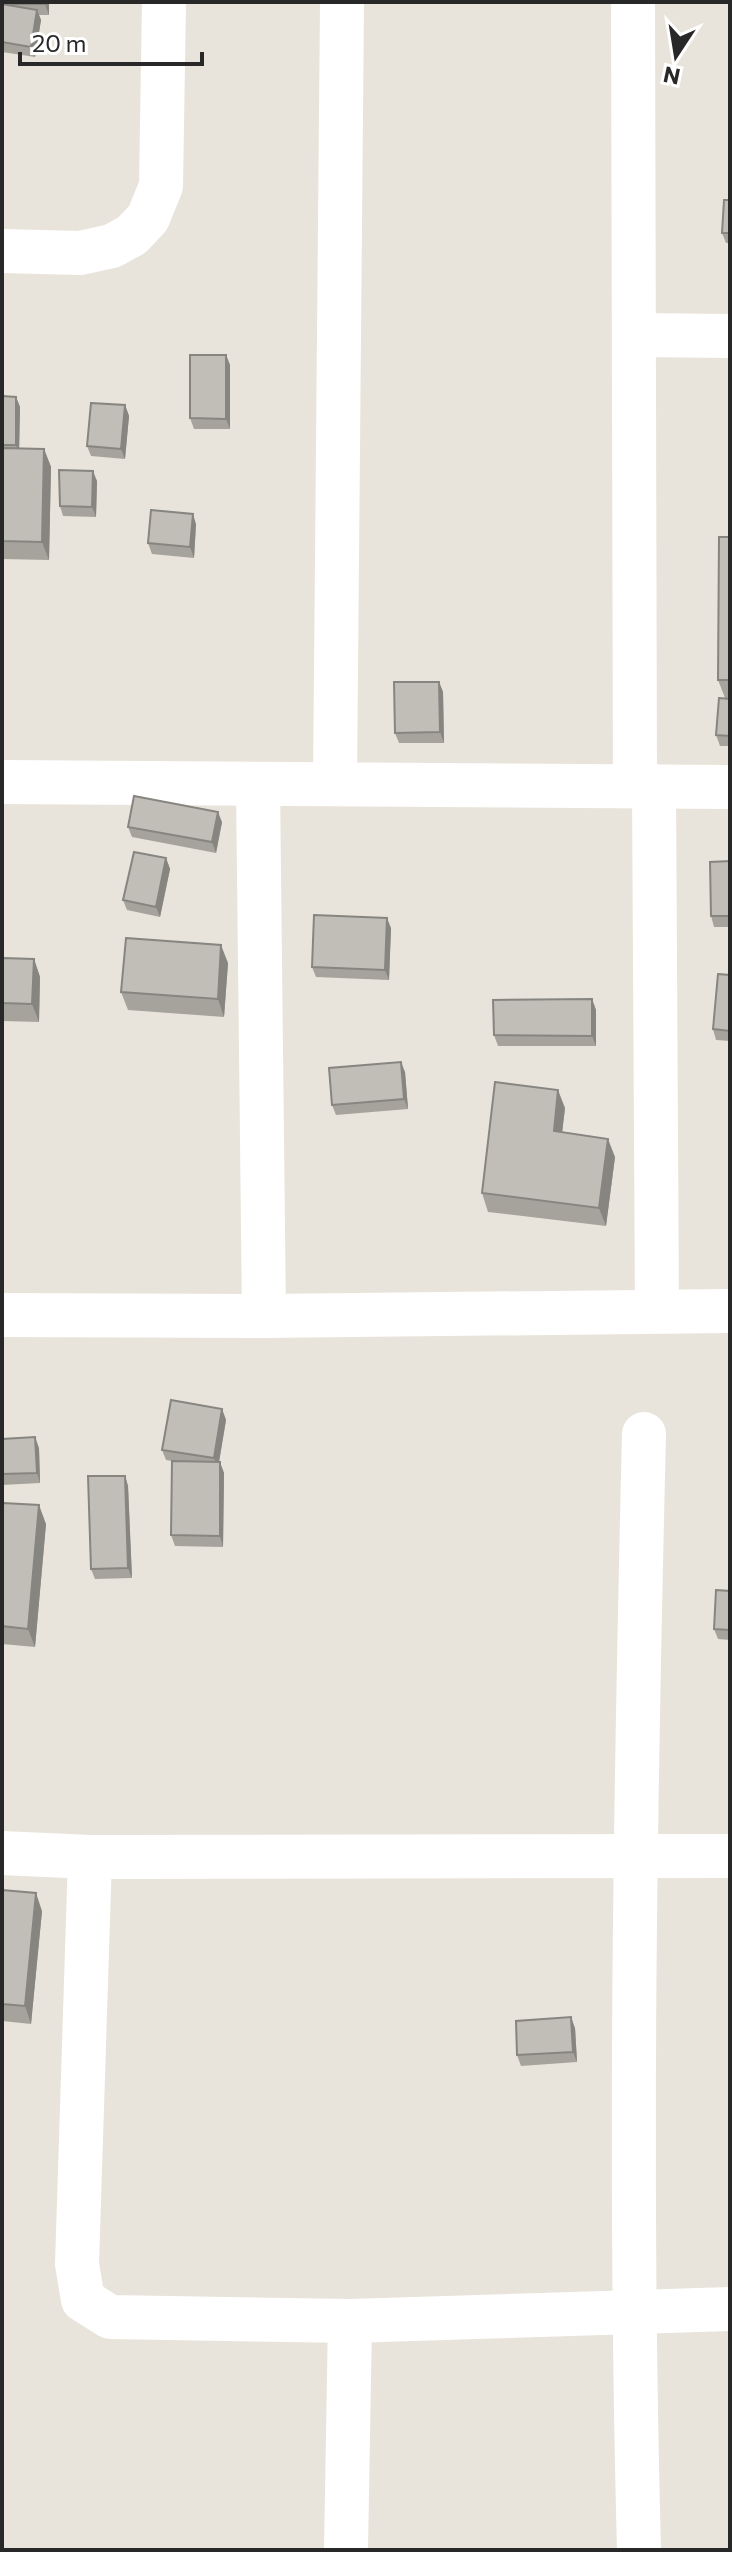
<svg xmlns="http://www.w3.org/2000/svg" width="732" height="2552" viewBox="0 0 732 2552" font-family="Commissioner,sans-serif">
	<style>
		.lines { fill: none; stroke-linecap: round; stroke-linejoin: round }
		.minor { stroke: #fff; stroke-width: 44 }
		.secondary { stroke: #fff; stroke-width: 44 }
		.wall { fill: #a6a39d }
		.shaded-wall { fill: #878580 }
		.building { fill: #c1beb7; stroke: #878580; stroke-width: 2 }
	</style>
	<rect width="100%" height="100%" fill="#e9e4db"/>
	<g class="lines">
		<g class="minor">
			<path d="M633,2L635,786"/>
			<path d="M2,251L80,253L112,246L132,235L148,218L161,186L164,2"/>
			<path d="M636,335L730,336"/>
			<path d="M2,782L730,787"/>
			<path d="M335,782L342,2"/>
			<path d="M258,784L264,1316"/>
			<path d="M654,786L657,1311"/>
			<path d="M2,1853L90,1857L730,1856"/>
			<path d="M90,1857L77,2264L83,2300L110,2317L350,2321L730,2309"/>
			<path d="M346,2550L350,2321"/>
			<path d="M639,2550C629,2178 635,1806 644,1434"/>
		</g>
		<path class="secondary" d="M2,1315L264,1316L730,1311"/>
	</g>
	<g class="wall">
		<path d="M2,2H3V4L8,5L49,2V15H39L41,20L35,57L2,52Z"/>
		<path d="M730,200V243H726L722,233Z"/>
		<path d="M226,355L230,365V429H194L190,418Z"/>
		<path d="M2,396L16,397L20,407L19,449H44L51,467L49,560L2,559Z"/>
		<path d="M125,405L129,416L125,459L91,456L87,446Z"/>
		<path d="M97,481L96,517L63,516L60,506Z"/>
		<path d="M196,524L194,558L152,554L148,543Z"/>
		<path d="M730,537V698H725L718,680Z"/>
		<path d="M439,682L443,692L444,743H399L395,733Z"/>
		<path d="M730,699V746H720L716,735Z"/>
		<path d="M222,822L216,853L132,837L128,827Z"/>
		<path d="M166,858L170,869L160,917L127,910L123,900Z"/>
		<path d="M730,861V927H714L711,916Z"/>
		<path d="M391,928L389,980L316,977L312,967Z"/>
		<path d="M2,958L34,959L40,977L39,1022L2,1021Z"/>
		<path d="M228,963L224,1017L128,1010L121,992Z"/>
		<path d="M730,975V1041L716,1040L713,1029Z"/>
		<path d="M592,999L596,1010V1046H498L494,1035Z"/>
		<path d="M405,1072L408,1109L336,1115L332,1105Z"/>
		<path d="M565,1108L562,1133L615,1157L606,1226L488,1212L482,1193Z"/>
		<path d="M222,1409L226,1420L219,1462L224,1473L223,1547L175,1546L171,1535L172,1461L166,1460L162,1450Z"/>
		<path d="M2,1439L39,1448L40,1483L2,1485Z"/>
		<path d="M125,1476L128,1486L132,1578L95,1579L91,1569Z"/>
		<path d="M2,1512L46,1524L35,1647L2,1644Z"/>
		<path d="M730,1591V1640L718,1639L714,1629Z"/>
		<path d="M2,1890L42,1911L31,2024L2,2021Z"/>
		<path d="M575,2028L577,2062L521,2066L517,2055Z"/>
	</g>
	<g class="shaded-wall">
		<path d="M45,2H49V15L45,4Z"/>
		<path d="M37,10L41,20L35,57L31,47Z"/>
		<path d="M226,355L230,365V429L226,419Z"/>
		<path d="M16,397L20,407L19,456L16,445Z"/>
		<path d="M125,405L129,416L125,459L121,449Z"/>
		<path d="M44,449L51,467L49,560L42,542Z"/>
		<path d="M93,471L97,481L96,517L92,507Z"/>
		<path d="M193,514L196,524L194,558L190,547Z"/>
		<path d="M439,682L443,692L444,743L440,732Z"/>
		<path d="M218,812L222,822L216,853L212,842Z"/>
		<path d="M166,858L170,869L160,917L156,907Z"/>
		<path d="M387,918L391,928L389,980L385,970Z"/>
		<path d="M221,945L228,963L224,1017L218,999Z"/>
		<path d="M34,959L40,977L39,1022L32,1004Z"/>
		<path d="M592,999L596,1010V1046L592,1036Z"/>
		<path d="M401,1062L405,1072L408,1109L404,1099Z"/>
		<path d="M558,1090L565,1108L560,1150L554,1131Z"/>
		<path d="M608,1139L615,1157L606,1226L599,1208Z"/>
		<path d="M222,1409L226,1420L218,1468L214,1458Z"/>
		<path d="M35,1437L39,1448L40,1483L37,1473Z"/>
		<path d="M220,1462L224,1473L223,1547L220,1536Z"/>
		<path d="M125,1476L128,1486L132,1578L128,1568Z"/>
		<path d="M39,1505L46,1524L35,1647L28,1629Z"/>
		<path d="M36,1893L42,1911L31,2024L25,2006Z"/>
		<path d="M571,2017L575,2028L577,2062L573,2052Z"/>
	</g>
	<g class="building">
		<rect x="7" y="2" width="38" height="2"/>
		<path d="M2,4L37,10L31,47L2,42Z"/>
		<path d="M724,200H730V233H722Z"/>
		<path d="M190,355H226V419L190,418Z"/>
		<path d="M2,396L16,397V445H2Z"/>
		<path d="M91,403L125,405L121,449L87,446Z"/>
		<path d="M2,448L44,449L42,542L2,541Z"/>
		<path d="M59,470L93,471L92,507L60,506Z"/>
		<path d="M151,510L193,514L190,547L148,543Z"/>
		<path d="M719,537H730V680H718Z"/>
		<path d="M394,682H439L440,732L395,733Z"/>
		<path d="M719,698L730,699V736L716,735Z"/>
		<path d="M134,796L218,812L212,842L128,827Z"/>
		<path d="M134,852L166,858L156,907L123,900Z"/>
		<path d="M730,861V916H711L710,862Z"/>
		<path d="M314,915L387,918L385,970L312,967Z"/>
		<path d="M126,938L221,945L218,999L121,992Z"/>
		<path d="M2,958L34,959L32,1004L2,1003Z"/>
		<path d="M718,974L730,975V1031L713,1029Z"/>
		<path d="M592,999V1036L494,1035L493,1000Z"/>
		<path d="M401,1062L404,1099L332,1105L329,1068Z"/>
		<path d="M495,1082L558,1090L554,1131L608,1139L599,1208L482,1193Z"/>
		<path d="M171,1400L222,1409L214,1458L162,1450Z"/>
		<path d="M35,1437L37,1473L2,1474V1439Z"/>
		<path d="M172,1461L220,1462V1536L171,1535Z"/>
		<path d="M88,1476H125L128,1568L91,1569Z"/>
		<path d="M3,1503L39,1505L28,1629L2,1626Z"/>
		<path d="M716,1590L730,1591V1630L714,1629Z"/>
		<path d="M2,1890L36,1893L25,2006L2,2004Z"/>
		<path d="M571,2017L573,2052L517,2055L516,2021Z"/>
	</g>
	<rect width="732" height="2552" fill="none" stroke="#282828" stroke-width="8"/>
	<g transform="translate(676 56) rotate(192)" stroke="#ffffff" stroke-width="6" paint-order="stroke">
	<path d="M0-6L14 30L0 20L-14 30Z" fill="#282828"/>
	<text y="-12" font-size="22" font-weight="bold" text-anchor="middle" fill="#282828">N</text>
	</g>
	<path d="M20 52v12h182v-12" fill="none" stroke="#282828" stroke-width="4"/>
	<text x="32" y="52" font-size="24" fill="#282828" stroke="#ffffff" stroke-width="6" paint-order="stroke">20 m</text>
</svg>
